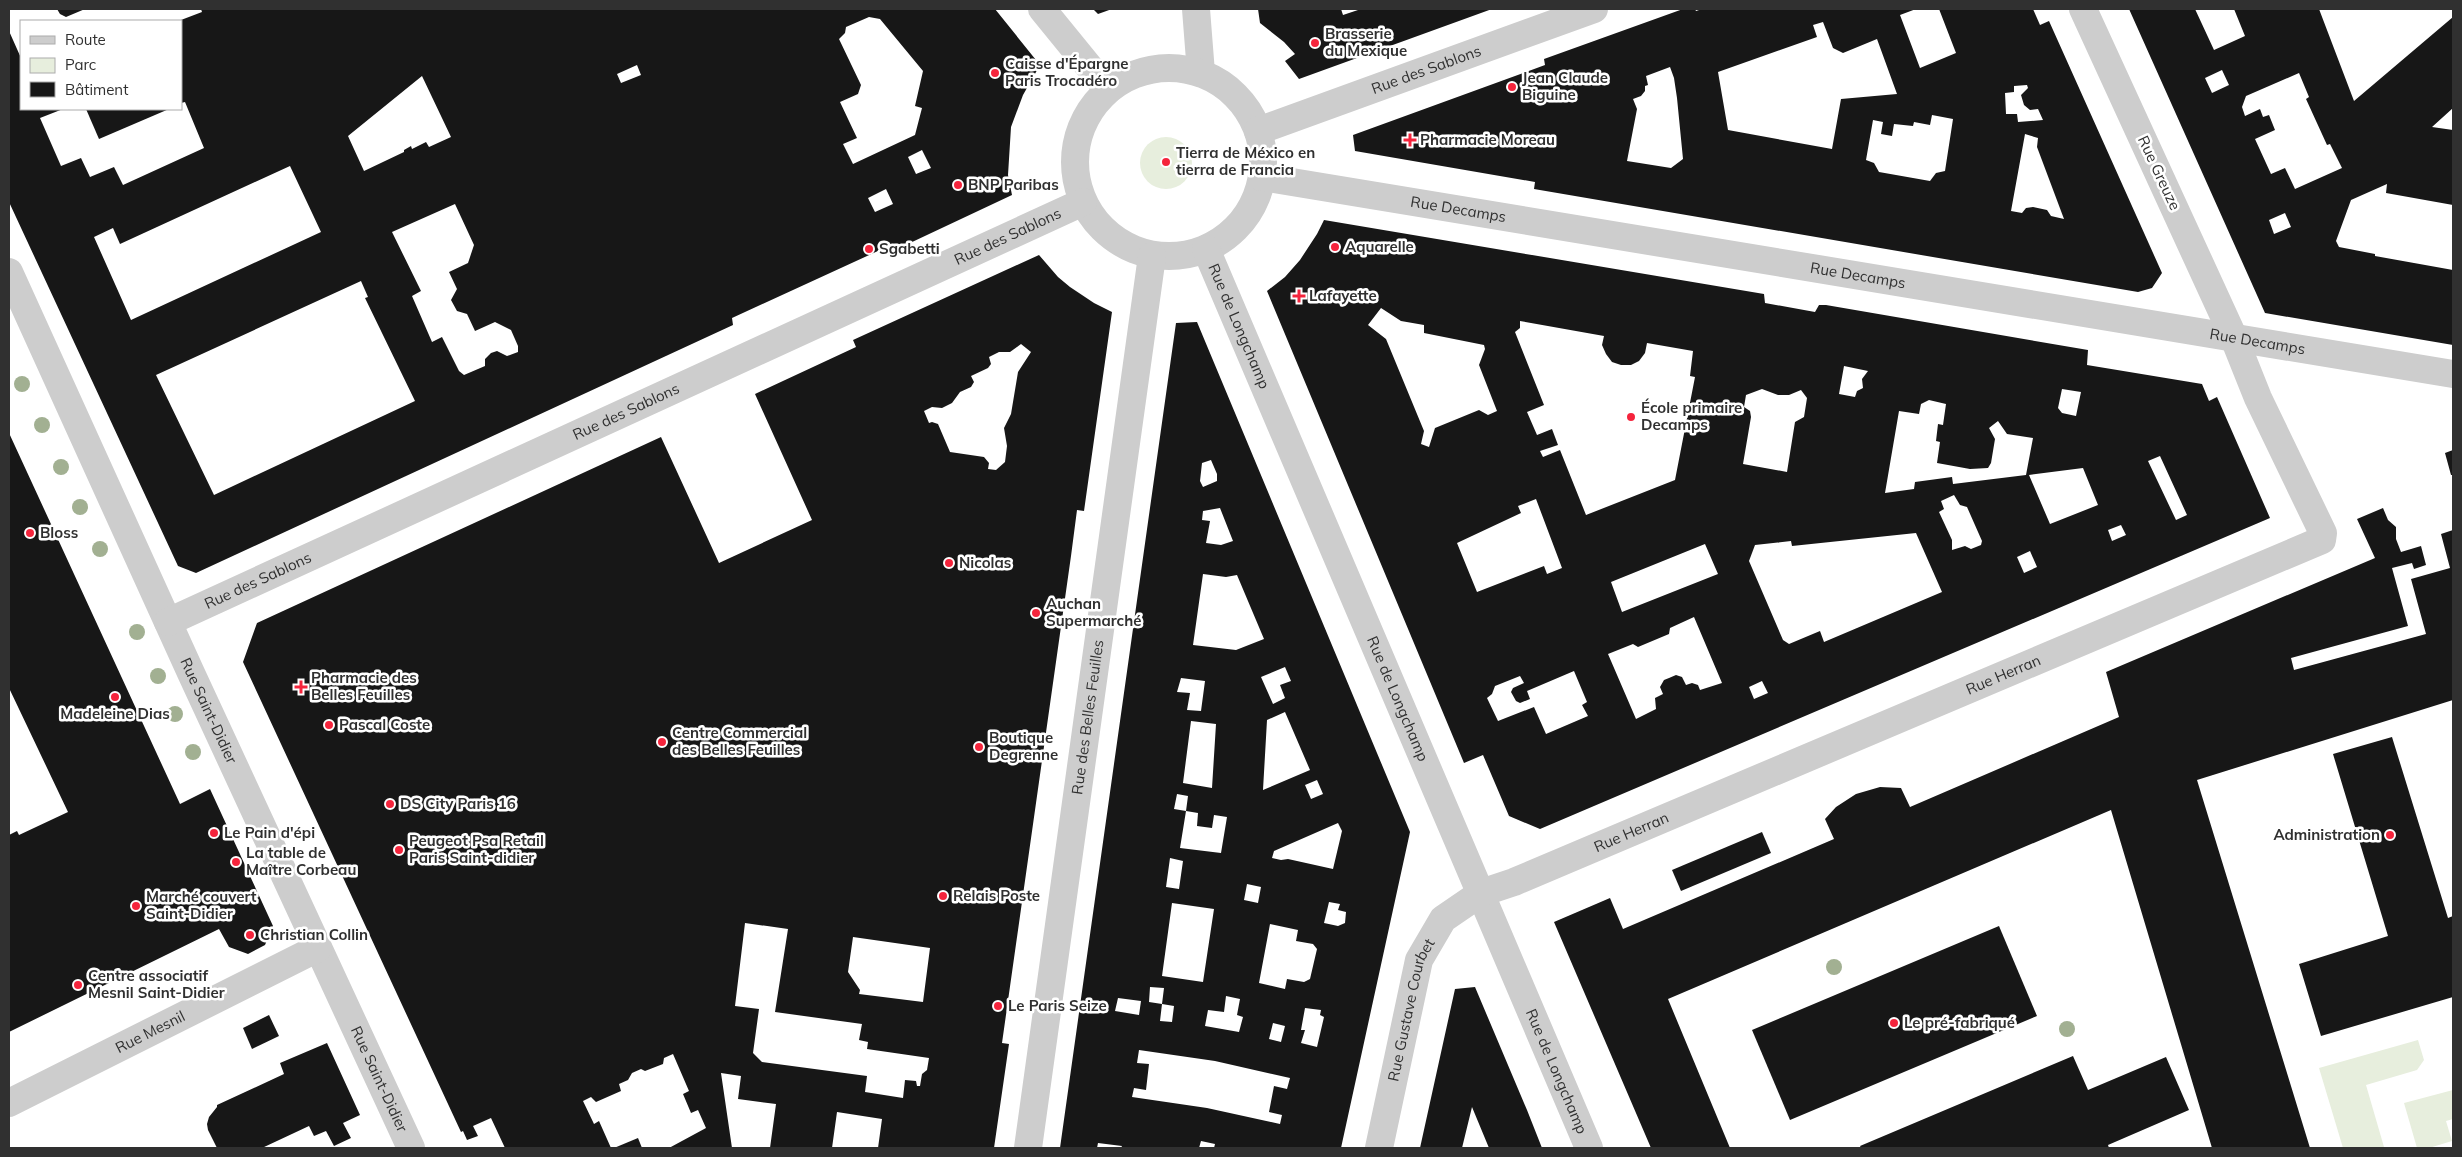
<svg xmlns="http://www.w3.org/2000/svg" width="2462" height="1157" viewBox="0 0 2462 1157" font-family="Mulish,sans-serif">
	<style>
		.green { fill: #e7eedd }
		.building { fill: #171717; fill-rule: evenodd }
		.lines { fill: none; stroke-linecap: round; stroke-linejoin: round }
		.minor { stroke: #cdcdcd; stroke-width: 28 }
		.tree { fill: #a2b092 }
		.poi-dot { fill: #f5243c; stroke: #fff; stroke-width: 2 }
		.labels { text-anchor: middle; stroke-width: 5; stroke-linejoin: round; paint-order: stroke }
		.poi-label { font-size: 15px; font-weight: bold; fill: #303030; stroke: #fff; text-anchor: start }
		.street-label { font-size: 15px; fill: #303030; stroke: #fff }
	</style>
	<rect width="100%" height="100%" fill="#fff"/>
	<g class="green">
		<circle cx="1166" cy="163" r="26"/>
		<path d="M2418,1040L2424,1060L2417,1070L2366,1085L2384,1147L2343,1148L2319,1068Z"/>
		<path d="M2453,1090V1119L2446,1121L2452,1141L2429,1148H2417L2404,1103Z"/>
	</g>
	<g class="building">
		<path d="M57,9H85L66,17L60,14Z"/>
		<path d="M201,9H995L1040,65L1023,95L1011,127L1008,175L1012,195L893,251L891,245L732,318L733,325L196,573L178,566L9,202V31L21,58V109H63L40,118L61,166L81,158L90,177L114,167L123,185L204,148L185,102L181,103V20L202,12ZM869,17L880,19L923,71L915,106L922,108L915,135L853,164L843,144L857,138L840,102L858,94L861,85L839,39L845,33L846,27ZM637,65L641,75L621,83L617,74ZM422,76L451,137L429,147L426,142L412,149L411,146L404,150V152L364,171L348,136ZM922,150L931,168L916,174L908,157ZM290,166L321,232L131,320L94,237L113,228L120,244ZM886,189L893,204L875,212L868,198ZM455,204L474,245L468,263L449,272L457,289L451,300L457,311L467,314L475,331L495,322L511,330L518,346V352L507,356L497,351L491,353L485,359V366L464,375L459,371L442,337L432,342L412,296L421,291L392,232ZM361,281L368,297L365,298L415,401L214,495L156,375Z"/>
		<path d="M1093,9H1112L1098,14Z"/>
		<path d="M1258,9H1341L1343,15L1361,9H1492L1299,79L1285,61L1295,54L1284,42L1260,23Z"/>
		<path d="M1683,9H1695L1696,11L1702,9H1916L1900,15L1920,68L1956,53L1939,9H2033L2040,25L2049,21L2162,273L2152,288L2138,292L1534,189L1535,182L1355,151L1353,135L1545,65L1544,59ZM1823,22L1833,48L1843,53L1877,39L1897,94L1841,99L1832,149L1728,130L1718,72L1817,37L1813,25ZM1670,67L1674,78L1677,98L1683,159L1671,168L1627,161L1637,109L1633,99L1641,96L1645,91V86L1648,85L1646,76ZM2027,85L2028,88L2021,95L2024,105L2030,110L2038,109L2043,120L2018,122L2017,114H2006L2005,93L2014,92V86ZM1932,115L1953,119L1945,171L1936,173L1930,181L1879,172L1874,163L1866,160L1873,120L1883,122L1881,134L1892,136L1894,124L1913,126L1914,122L1930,125ZM2025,134L2038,138L2037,147L2064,219L2051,216L2047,210L2033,207L2026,208L2022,213L2011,211Z"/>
		<path d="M2129,9H2195L2214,50L2245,36L2234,9H2319L2354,101L2453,17V108L2432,127L2453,130V205L2386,193L2387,184L2351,200L2336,241L2339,247L2375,254V256L2453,270V345L2265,313ZM2222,70L2229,85L2212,93L2205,78ZM2299,73L2309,97L2306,99L2327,145L2330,144L2342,168L2295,189L2285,168L2271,174L2255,139L2275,130L2269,115L2263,117L2260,109L2245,116L2242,107L2246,96ZM2285,213L2291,227L2274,234L2269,220Z"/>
		<path d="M86,109H169L99,139Z"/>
		<path d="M1324,220L1764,294L1765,303L1815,312L1819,305H1826L2088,350L2087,365L2202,384L2209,401L2217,397L2270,518L1540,829L1509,816L1483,755L1464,763L1267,291L1285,277L1300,260L1317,234ZM1381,308L1401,321L1424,325V333L1484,345L1485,349L1479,365L1497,411L1488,415L1479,410L1435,428L1429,447L1421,444L1424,431L1386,339L1368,325ZM1520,321L1604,336L1602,345L1606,354L1612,362L1621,365H1631L1639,361L1645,353L1647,343L1693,351L1690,376L1695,377L1675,480L1586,515L1560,450L1543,457L1540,451L1558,445L1552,429L1537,435L1527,412L1544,405L1515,332L1520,328ZM1844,366L1868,371L1862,379L1863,388L1857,391L1855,397L1839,394ZM1762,389L1778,395H1789L1801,390L1807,398L1804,417L1795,422L1787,472L1743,464L1751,417L1750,411L1744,407L1746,395ZM2062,389L2081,392L2076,416L2062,413L2058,408ZM1929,400L1946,404L1943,425L1938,424L1936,441L1940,442L1937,463L1970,469L1988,468L1991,463L1995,439L1989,428L1998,421L2007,434L2033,438L2026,475L1953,484L1952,477L1915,482L1914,489L1885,493L1899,411L1919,414L1921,404ZM2160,456L2187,515L2176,520L2148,461ZM2083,468L2098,505L2050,524L2029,475ZM1954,495L1960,505L1967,507L1982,541L1981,545L1971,549L1965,546L1952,550V540L1939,512L1944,509L1941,501ZM1536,499L1562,568L1547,574L1544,566L1477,592L1457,543L1521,513L1518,506ZM2121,525L2126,535L2112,541L2108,530ZM1916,533L1942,592L1824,642L1820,631L1789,644L1783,640L1749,561L1755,545L1791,541L1792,546ZM1705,544L1718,574L1622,612L1611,582ZM2030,551L2037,567L2024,573L2017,557ZM1694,617L1722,683L1700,690L1698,685L1692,683L1686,685L1682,677L1676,675L1669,678L1664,680L1660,687L1663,694L1655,698L1656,709L1636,719L1608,654L1633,644L1638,647L1669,634L1670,628ZM1574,671L1587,702L1582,705L1588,716L1546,734L1534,707L1498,721L1487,698L1492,694L1495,686L1520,676L1524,683L1513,688L1511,692L1516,701L1520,703L1530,699L1527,691ZM1762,681L1768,693L1754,699L1749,687Z"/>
		<path d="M1039,255L1058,277L1070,287L1094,303L1112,312L1084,511L1077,510L1071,556L1002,1043L1009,1044L994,1148H878L882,1119L837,1112L832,1148H770L776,1104L738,1099L741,1076L721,1073L732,1148H669L706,1128L698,1110L691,1113L683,1094L689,1091L673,1054L664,1058L663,1064L645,1071L641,1069L632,1073L628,1080L619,1084L621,1091L596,1102L591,1097L583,1101L594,1124L599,1121L611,1148H505L491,1118L473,1126L478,1136L467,1140L463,1131L461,1132L243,662L257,623L661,437L719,563L812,520L755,394L856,347L853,340ZM1021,344L1031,352L1018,372L1011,414L1004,428L1007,446L1005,462L996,470L988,469L989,463L984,457L950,452L938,424L932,422L929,423L924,411L932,407L942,408L952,403L960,392L971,387L974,382L971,376L988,368L991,364L989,357L999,352H1010ZM745,923L788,929L775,1012L862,1024L859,1040L868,1042L867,1049L929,1058L927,1070L922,1074L920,1086H917L916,1081L905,1080L903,1098L865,1092L867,1076L762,1062L753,1053L759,1009L735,1006ZM853,937L930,948L923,1002L859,994L860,990L848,972Z"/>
		<path d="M1197,322L1410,832L1341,1148H1214L1215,1144L1201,1141L1199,1148H1121L1122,1146L1098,1143L1097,1148H1060L1176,323ZM1211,460L1217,474V481L1203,487L1200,481L1202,463ZM1220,508L1233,541L1221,545L1206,543L1210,521L1202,520L1203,511ZM1203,574L1226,577L1237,575L1264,639L1236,650L1193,645ZM1285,667L1291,681L1280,685L1285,698L1273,704L1261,677ZM1181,678L1205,681L1201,711L1187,710L1190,693L1177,692ZM1285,712L1310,770L1263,790L1267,720ZM1191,721L1216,724L1212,788L1183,783ZM1317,780L1323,794L1311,799L1305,785ZM1177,794L1188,796L1186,811L1198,813L1197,826L1212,828L1214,815L1227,817L1221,853L1180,848L1186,811L1174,809ZM1338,823L1342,831L1333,869L1288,859L1281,860L1272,858L1274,851ZM1170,858L1183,861L1179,889L1166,887ZM1247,884L1261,887L1258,903L1244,900ZM1329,902L1340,904L1338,910L1346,912L1345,923L1338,926L1324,923ZM1172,903L1214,909L1203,982L1162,976ZM1270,924L1298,930L1296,941L1313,944L1317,949L1310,979L1304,982L1287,979L1285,989L1259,983ZM1150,987L1164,988L1162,1004L1174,1006L1172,1022L1160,1021L1162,1004L1149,1002ZM1226,996L1240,999L1237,1015L1243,1017L1239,1032L1205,1026L1208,1010L1224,1012ZM1118,998L1141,1001L1139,1015L1115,1011ZM1305,1008L1321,1010L1320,1015L1324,1017L1317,1047L1301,1043L1305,1030H1301ZM1273,1023L1285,1026L1281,1042L1269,1039ZM1139,1050L1215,1061L1290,1078L1287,1089L1274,1086L1269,1112L1282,1115L1280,1124L1207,1108L1132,1097L1134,1088L1146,1090L1149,1064L1137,1063Z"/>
		<path d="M9,433L180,804L210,789L273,926L265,945L248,954L229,947L219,929L9,1032V835L17,831L19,835L68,812L9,688Z"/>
		<path d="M2453,450V475H2451L2445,453Z"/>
		<path d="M2383,508L2388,520L2396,527V539L2401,552L2421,546L2426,565L2414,569L2412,563L2392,568L2408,626L2291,658L2294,670L2426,634L2411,579L2450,568L2441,534L2453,530V700L2197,780L2310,1148H2212L2111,810L1668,999L1730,1148H1651L1554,922L1610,898L1623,929L1834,839L1825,819L1836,807L1856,794L1880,787L1901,788L1910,807L2119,717L2106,672L2375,558L2357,519Z"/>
		<path d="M2392,737L2448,918L2453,916V997L2321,1036L2299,964L2388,936L2333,754Z"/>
		<path d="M1762,832L1771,853L1681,891L1672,870Z"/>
		<path d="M1999,926L2037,1016L1790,1120L1752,1030Z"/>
		<path d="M1475,987L1527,1110L1542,1148H1489L1472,1107L1462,1148H1420L1455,989Z"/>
		<path d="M269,1015L279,1036L252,1049L243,1028Z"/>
		<path d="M327,1043L360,1115L343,1123L351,1138L334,1146L326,1131L314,1136L309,1126L262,1148H217L208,1130L207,1124L209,1117L217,1107V1105L284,1074L280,1063Z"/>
		<path d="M2073,1056L2088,1090L2166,1057L2189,1110L2108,1145L2109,1148H1861L1860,1146Z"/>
		<path d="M638,1138L642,1148H614Z"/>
	</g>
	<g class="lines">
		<g class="minor">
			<path d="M1042,9L1108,90"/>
			<path d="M1196,9L1201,73"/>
			<circle cx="1169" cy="162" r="94"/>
			<path id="s1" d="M1258,131L1594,9"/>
			<path id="s2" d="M1262,177L2453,374"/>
			<path id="s3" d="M1206,249L1589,1148"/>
			<path id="s4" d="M9,272L191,673L411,1148"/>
			<path id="s5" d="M168,622L1083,202"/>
			<path id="s6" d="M9,1103L318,948"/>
			<path id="s7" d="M1028,1148L1152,256"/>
			<path id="s8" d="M1379,1148L1419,960L1443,919L1481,893L1514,882L2322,540L2323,533L2258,398L2234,338L2083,9"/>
		</g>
	</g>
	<g class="tree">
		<circle cx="22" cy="384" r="8"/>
		<circle cx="42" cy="425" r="8"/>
		<circle cx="61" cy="467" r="8"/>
		<circle cx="80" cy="507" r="8"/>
		<circle cx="100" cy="549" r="8"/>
		<circle cx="137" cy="632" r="8"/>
		<circle cx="158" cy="676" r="8"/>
		<circle cx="175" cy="714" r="8"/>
		<circle cx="193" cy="752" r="8"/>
		<circle cx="1834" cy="967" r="8"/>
		<circle cx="2067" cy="1029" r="8"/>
	</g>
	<g class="poi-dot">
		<circle cx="1315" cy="43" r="5"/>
		<circle cx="995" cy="73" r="5"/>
		<circle cx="1512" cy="87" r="5"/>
		<path d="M1407.5 132.5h5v5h5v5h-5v5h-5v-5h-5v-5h5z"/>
		<circle cx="1166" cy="162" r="5"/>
		<circle cx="958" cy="185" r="5"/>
		<circle cx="1335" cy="247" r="5"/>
		<circle cx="869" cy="249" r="5"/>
		<path d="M1296.5 288.5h5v5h5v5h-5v5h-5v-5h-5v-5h5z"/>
		<circle cx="1631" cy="417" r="5"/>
		<circle cx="30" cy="533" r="5"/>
		<circle cx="949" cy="563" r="5"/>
		<circle cx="1036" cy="613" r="5"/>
		<path d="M298.5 679.5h5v5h5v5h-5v5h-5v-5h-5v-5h5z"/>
		<circle cx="115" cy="697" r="5"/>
		<circle cx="329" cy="725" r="5"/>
		<circle cx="662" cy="742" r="5"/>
		<circle cx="979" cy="747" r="5"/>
		<circle cx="390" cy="804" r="5"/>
		<circle cx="214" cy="833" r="5"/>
		<circle cx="2390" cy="835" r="5"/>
		<circle cx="399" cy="850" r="5"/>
		<circle cx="236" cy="862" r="5"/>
		<circle cx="943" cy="896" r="5"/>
		<circle cx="136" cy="906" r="5"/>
		<circle cx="250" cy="935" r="5"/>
		<circle cx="78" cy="985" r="5"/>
		<circle cx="998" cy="1006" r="5"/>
		<circle cx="1894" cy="1023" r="5"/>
	</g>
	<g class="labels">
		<g class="poi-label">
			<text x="1325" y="39">Brasserie<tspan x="1325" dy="17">du Mexique</tspan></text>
			<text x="1005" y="69">Caisse d'Épargne<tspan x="1005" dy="17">Paris Trocadéro</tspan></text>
			<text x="1522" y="83">Jean Claude<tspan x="1522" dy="17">Biguine</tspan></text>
			<text x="1420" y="145">Pharmacie Moreau</text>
			<text x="1176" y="158">Tierra de México en<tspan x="1176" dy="17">tierra de Francia</tspan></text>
			<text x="968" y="190">BNP Paribas</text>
			<text x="1345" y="252">Aquarelle</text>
			<text x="879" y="254">Sgabetti</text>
			<text x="1309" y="301">Lafayette</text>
			<text x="1641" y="413">École primaire<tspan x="1641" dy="17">Decamps</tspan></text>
			<text x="40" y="538">Bloss</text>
			<text x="959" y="568">Nicolas</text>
			<text x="1046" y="609">Auchan<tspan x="1046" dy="17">Supermarché</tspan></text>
			<text x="311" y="683">Pharmacie des<tspan x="311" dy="17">Belles Feuilles</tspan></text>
			<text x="115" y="719" text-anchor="middle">Madeleine Dias</text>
			<text x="339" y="730">Pascal Coste</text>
			<text x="672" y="738">Centre Commercial<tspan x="672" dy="17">des Belles Feuilles</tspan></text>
			<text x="989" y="743">Boutique<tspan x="989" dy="17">Degrenne</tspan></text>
			<text x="400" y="809">DS City Paris 16</text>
			<text x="224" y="838">Le Pain d'épi</text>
			<text x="2380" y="840" text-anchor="end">Administration</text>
			<text x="409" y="846">Peugeot Psa Retail<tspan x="409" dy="17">Paris Saint-didier</tspan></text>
			<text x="246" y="858">La table de<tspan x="246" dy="17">Maître Corbeau</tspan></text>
			<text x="953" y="901">Relais Poste</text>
			<text x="146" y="902">Marché couvert<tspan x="146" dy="17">Saint-Didier</tspan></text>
			<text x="260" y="940">Christian Collin</text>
			<text x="88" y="981">Centre associatif<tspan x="88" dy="17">Mesnil Saint-Didier</tspan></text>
			<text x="1008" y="1011">Le Paris Seize</text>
			<text x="1904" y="1028">Le pré-fabriqué</text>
		</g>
		<g class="street-label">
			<text dy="5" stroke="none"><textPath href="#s1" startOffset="179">Rue des Sablons</textPath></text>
			<text transform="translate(2159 173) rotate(65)" y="5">Rue Greuze</text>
			<text dy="5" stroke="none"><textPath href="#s2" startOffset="199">Rue Decamps</textPath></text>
			<text dy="5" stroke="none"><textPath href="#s5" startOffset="924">Rue des Sablons</textPath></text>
			<text dy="5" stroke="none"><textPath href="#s2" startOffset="604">Rue Decamps</textPath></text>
			<text dy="5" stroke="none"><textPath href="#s3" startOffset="84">Rue de Longchamp</textPath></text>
			<text dy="5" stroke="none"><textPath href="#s2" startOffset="1009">Rue Decamps</textPath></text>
			<text dy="5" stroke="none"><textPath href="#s5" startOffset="504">Rue des Sablons</textPath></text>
			<text dy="5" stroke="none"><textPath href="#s5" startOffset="99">Rue des Sablons</textPath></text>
			<text dy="5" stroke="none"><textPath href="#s8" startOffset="852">Rue Herran</textPath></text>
			<text dy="5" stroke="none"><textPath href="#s3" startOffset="489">Rue de Longchamp</textPath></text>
			<text dy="5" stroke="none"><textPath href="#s4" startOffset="482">Rue Saint-Didier</textPath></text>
			<text dy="5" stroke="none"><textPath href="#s7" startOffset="435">Rue des Belles Feuilles</textPath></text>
			<text dy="5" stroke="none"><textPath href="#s8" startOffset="448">Rue Herran</textPath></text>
			<text dy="5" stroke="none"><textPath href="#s8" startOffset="142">Rue Gustave Courbet</textPath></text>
			<text dy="5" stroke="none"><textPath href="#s6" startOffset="158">Rue Mesnil</textPath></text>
			<text dy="5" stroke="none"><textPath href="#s3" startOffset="894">Rue de Longchamp</textPath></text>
			<text dy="5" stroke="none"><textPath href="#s4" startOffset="888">Rue Saint-Didier</textPath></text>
		</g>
	</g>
	<rect width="2462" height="1157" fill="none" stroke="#303030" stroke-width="20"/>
	<rect x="20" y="20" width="162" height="90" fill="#ffffff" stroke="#acacac"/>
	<rect x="30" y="36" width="25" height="8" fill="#cdcdcd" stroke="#acacac"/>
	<text x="65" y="45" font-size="15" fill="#303030">Route</text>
	<rect x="30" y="58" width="25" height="15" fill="#e7eedd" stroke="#acacac"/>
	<text x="65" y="70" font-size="15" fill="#303030">Parc</text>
	<rect x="30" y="82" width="25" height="15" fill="#171717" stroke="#acacac"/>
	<text x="65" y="95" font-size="15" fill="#303030">Bâtiment</text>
</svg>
